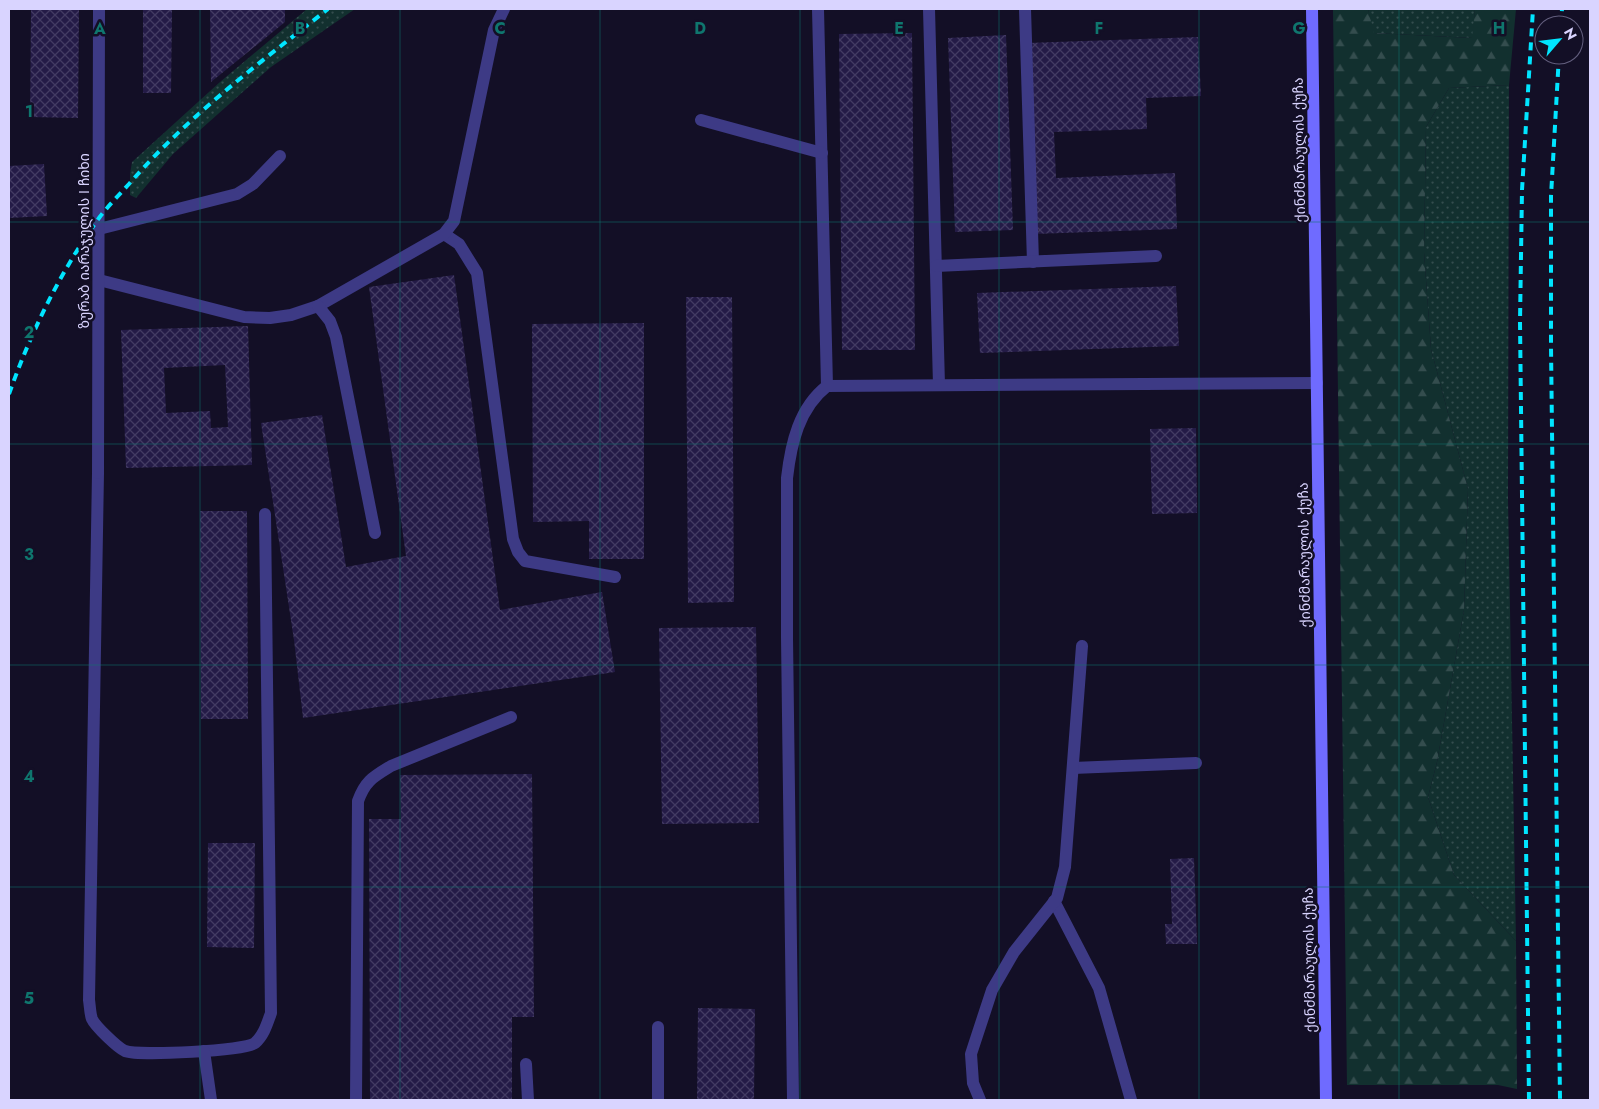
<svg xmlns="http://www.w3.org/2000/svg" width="1599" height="1109" viewBox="0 0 1599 1109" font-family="Jost,'Noto Sans Georgian',sans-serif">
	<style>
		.grass { fill: url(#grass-dots) }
		.forest { fill: url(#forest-firs) }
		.building { fill: url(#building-cross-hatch); fill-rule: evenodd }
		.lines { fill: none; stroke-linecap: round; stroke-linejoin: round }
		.service { stroke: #3d3a85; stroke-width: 12 }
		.minor { stroke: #3d3a85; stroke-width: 12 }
		.secondary { stroke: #6f6bff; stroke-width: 12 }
		.rail { stroke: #00e5ff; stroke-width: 4; stroke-dasharray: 8 6; stroke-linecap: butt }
		.grid { fill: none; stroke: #0f766e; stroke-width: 1; stroke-opacity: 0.55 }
		.labels { text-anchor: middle; stroke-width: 5; stroke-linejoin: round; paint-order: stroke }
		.street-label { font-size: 14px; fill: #d9d4ff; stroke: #130f26 }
		.grid-label { font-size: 16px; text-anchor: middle; font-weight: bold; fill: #0f766e; stroke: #130f26; stroke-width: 5; stroke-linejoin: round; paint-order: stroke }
	</style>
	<defs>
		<pattern id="grass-dots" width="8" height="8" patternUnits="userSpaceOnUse" patternTransform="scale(1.25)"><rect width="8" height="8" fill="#12302f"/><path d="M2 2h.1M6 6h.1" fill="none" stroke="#344d4e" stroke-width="1.8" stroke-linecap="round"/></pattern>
		<pattern id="forest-firs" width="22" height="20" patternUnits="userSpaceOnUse" patternTransform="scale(1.25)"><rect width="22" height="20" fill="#12302f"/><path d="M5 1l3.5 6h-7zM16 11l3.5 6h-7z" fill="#344d4e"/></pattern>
		<pattern id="building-cross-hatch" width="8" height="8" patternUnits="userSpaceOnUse" patternTransform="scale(1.25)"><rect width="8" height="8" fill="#241b47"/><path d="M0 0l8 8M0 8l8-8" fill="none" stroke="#433b63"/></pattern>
	</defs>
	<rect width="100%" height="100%" fill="#130f26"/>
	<g class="grass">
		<path d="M307,9H355L271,67L173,154L136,198L130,195V174L132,162L220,82Z"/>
		<path d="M1368,9H1475L1473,38L1373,33Z"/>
		<path d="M1509,85L1508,499L1516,941L1454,875L1428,797L1437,762L1464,610L1468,489L1431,349L1424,252L1426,127L1449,88Z"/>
	</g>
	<path class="forest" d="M1333,9H1368L1374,33L1472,38L1475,9H1516L1509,85L1449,88L1426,127L1424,252L1431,349L1468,489L1464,610L1437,762L1428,797L1454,875L1516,941L1517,1089L1498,1085H1347Z"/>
	<g class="building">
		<path d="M31,9H79L78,118L30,117Z"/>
		<path d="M143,9H172L171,93H143Z"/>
		<path d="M210,9H285V22L211,82Z"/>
		<path d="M912,33L915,350H842L839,34Z"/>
		<path d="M1006,35L1013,230L955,232L948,38Z"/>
		<path d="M1198,37L1201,96L1146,98L1147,129L1054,132L1056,178L1175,173L1177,229L1034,234L1027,43Z"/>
		<path d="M44,164L47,216L9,218V166Z"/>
		<path d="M454,275L500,610L602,592L615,672L303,718L294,640L261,423L322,415L346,567L406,556L369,287Z"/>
		<path d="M1176,286L1179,346L980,353L977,293Z"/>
		<path d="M686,297H732L734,602L688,603Z"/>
		<path d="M644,323V559H589V521L533,522L532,324Z"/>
		<path d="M248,326L252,465L126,468L121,330ZM225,365L228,427L211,428L210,411L166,413L164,368Z"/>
		<path d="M1196,428L1197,513L1152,514L1150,429Z"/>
		<path d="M200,511H247L248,719H201Z"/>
		<path d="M756,627L759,823L662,824L659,628Z"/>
		<path d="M532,774L534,1017H512V1100H370L369,819H401L400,775Z"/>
		<path d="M208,843H255L254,948L207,947Z"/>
		<path d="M1194,858L1197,944H1166L1165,924H1172L1170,859Z"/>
		<path d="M698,1008L755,1009L754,1100H697Z"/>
	</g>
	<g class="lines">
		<g class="service">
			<path d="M818,9L827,386"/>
			<path d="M929,9L939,385"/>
			<path d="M1025,9L1033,262"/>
			<path d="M701,120L822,153"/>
			<path d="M99,229L237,194L253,184L280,156"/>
			<path d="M444,234L459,244L477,273L513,539L518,552L525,561L615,577"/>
			<path d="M936,266L1156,256"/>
			<path d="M99,280L244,317L270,318L291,315L318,306L444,234L454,221L494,30L504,9"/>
			<path d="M318,306L330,321L336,337L375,533"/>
			<path d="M98,473L89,1000C90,1006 90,1014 92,1019C95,1026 118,1048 125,1051C139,1056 246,1051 255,1043C264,1035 267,1024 271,1013L265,514"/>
			<path d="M1073,768L1196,763"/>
			<path d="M1054,901L1099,988L1131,1100"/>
			<path d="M658,1027V1100"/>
			<path d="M204,1051L211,1100"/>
			<path d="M526,1064L528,1100"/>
			<path d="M356,1100L358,801C365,781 373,777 391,766L511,717"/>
			<path d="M980,1100L973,1083L971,1054L992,990L1014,952L1057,898L1065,867L1082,646"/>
		</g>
		<g class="minor">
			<path d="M98,473L99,9"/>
			<path d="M793,1100L787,638V478C791,443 799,408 827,386L1317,383"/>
		</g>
		<path class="secondary" d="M1312,9L1326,1100"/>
		<g class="rail">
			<path d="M1561,25L1562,9"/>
			<path d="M1559,55L1551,196V347L1560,1100"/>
			<path d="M9,394C31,332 60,272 99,218C108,206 119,195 129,184C187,117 258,64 328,9"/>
			<path d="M1529,1100L1520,322L1522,190L1533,9"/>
		</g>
	</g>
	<path class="grid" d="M200,9V1100M400,9V1100M600,9V1100M800,9V1100M999,9V1100M1199,9V1100M1399,9V1100M9,222H1590M9,444H1590M9,665H1590M9,887H1590"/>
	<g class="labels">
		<g class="street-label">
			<text transform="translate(1299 150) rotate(-91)" y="5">ქინძმარაულის ქუჩა</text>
			<text transform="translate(84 241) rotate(-90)" y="5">ზურაბ იარაჯულის I ჩიხი</text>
			<text transform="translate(1304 555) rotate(-91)" y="5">ქინძმარაულის ქუჩა</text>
			<text transform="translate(1309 960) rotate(-91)" y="5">ქინძმარაულის ქუჩა</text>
		</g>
	</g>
	<g class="grid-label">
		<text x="100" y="34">A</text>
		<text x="300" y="34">B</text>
		<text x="500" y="34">C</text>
		<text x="700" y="34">D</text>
		<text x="899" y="34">E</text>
		<text x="1099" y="34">F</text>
		<text x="1299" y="34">G</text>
		<text x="1499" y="34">H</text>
		<text x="29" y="117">1</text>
		<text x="29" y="338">2</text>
		<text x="29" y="560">3</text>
		<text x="29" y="782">4</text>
		<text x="29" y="1004">5</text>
	</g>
	<rect width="1599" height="1109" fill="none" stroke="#d9d4ff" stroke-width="20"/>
	<g transform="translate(1559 40) rotate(62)"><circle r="24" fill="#130f26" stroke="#625e7d"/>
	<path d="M0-4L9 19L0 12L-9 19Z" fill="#00e5ff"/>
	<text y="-8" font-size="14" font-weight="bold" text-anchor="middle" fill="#d9d4ff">N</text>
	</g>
</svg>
